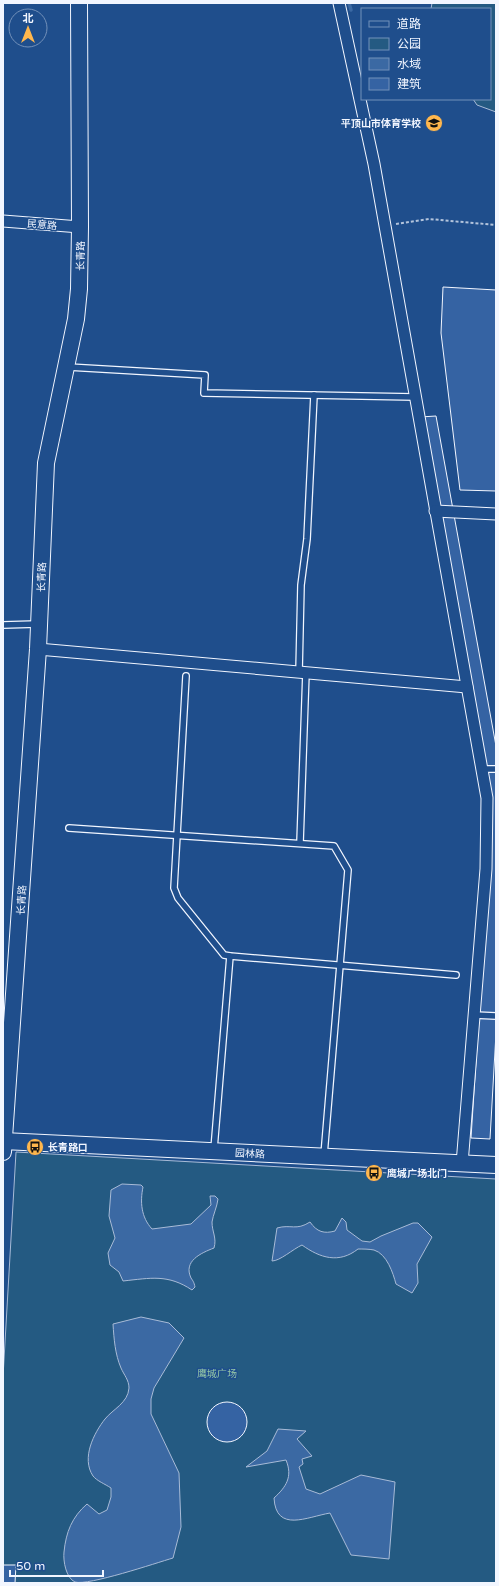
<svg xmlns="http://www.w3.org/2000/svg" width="499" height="1586" viewBox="0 0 499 1586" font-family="'Varela Round','Noto Sans SC',sans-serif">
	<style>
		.green { fill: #245a82; stroke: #a8bbd7 }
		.water { fill: #3b69a3; stroke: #a8bbd7 }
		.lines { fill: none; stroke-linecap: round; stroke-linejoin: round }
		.stream { stroke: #3b69a3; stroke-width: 3.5 }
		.building { fill: #3563a3; stroke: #f2f6ff }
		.lane-casing { stroke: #f2f6ff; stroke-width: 8 }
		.street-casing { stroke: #f2f6ff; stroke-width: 13 }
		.secondary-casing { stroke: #f2f6ff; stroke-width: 18 }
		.path { stroke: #b3c4dc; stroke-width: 2; stroke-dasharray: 3 2; stroke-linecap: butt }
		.lane { stroke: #1f4e8c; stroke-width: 5.5 }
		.street { stroke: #1f4e8c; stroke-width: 11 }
		.secondary { stroke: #1f4e8c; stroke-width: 16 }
		.labels { text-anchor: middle; stroke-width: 3; stroke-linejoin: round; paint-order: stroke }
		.poi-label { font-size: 10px; font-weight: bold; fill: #f2f6ff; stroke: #1f4e8c; text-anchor: start }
		.street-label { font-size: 10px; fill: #f2f6ff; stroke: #1f4e8c }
		.park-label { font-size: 10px; fill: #97c8a6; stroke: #1f4e8c }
	</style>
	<rect width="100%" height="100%" fill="#1f4e8c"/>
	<g class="green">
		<path d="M432,3H496V112L477,105L473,99H490V9H431Z"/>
		<path d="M16,1152L496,1179V1583H3V1377Z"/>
	</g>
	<g class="water">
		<path d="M122,1184L141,1185L143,1187C140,1202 141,1217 152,1229L191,1224L211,1205L210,1196H215L218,1199C217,1207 213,1215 212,1222C212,1232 217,1238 214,1248C201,1253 183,1261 191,1278C193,1281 194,1282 195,1287L192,1290C168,1274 151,1278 123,1281L119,1272L110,1265L108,1253L115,1238L109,1216L111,1190Z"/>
		<path d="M342,1218L346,1222L347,1230L362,1241L370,1242L381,1236L413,1223H418L432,1237L417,1264L418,1283L412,1293L396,1284C393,1273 387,1254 374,1250C369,1249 363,1249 358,1249C339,1264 320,1258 302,1245C293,1249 280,1261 272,1261L277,1228C291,1224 296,1231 310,1222C317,1232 324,1234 335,1231Z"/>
		<path d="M141,1317L169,1323L184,1338L154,1388L151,1399V1414L179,1473L181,1527L173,1558C156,1563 88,1586 75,1582C66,1578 63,1561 64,1552C66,1532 72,1517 87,1504L99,1514L107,1510L111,1497V1488C105,1484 97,1481 93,1476C81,1458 94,1433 105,1419C113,1409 128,1403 129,1388C129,1380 124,1375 121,1368C115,1354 114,1339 113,1324Z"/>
		<path d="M278,1429L306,1431L297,1439L312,1456L302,1459L303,1464L299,1467L306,1489L320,1494L361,1475L395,1482L389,1559L351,1555L330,1513C307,1517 276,1533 274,1498C286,1487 293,1477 286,1460L246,1467L267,1451Z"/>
	</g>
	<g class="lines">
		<path class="stream" d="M349,3L351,10"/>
	</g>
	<g class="building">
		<path d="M443,287L496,290V491L460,490L441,333Z"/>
		<path d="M436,416L496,746V1033L490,1139L471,1138L485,922L489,812L420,417Z"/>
		<circle cx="227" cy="1422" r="20"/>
		<path d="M3,1565H16L15,1583H3Z"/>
	</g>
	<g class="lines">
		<g class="lane-casing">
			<g id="lane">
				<path d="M68,367L205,375L204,393L415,397"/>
				<path d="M3,625L37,624"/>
				<path d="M299,672L301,585L307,539L314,395"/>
				<path d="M186,676L174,888L178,898L220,950L224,955L230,956L456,975"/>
				<path d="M484,769H496"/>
				<path d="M69,828L334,846L348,870L324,1155"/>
				<path d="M300,843L306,672"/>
				<path d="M474,1015L496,1016"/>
				<path d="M214,1149L230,956"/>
			</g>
		</g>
		<g class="street-casing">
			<g id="street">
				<path d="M339,3L374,164L487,798L486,869L462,1164"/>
				<path d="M3,221L80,227"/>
				<path d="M435,511L496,514"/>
				<path d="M38,649L467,687"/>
			</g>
		</g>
		<g class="secondary-casing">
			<g id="secondary">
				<path d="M3,1141L496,1165"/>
				<path d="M3,1152L38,649L46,463L76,319L79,289L80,227L79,3"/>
			</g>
		</g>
		<path class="path" d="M396,224L429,219L496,225"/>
		<use href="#lane" class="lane"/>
		<use href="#street" class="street"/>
		<use href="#secondary" class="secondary"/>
	</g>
	<defs>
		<g id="school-disc" transform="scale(0.9)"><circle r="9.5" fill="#ffb74d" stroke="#1f4e8c"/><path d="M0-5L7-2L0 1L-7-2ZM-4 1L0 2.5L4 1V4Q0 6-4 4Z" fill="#111"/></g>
		<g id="bus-disc" transform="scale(0.9)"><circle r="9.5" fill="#ffb74d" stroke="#1f4e8c"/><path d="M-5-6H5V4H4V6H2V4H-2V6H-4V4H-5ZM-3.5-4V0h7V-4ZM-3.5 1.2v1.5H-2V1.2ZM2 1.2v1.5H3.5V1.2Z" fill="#111"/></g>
	</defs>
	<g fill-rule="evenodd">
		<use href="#school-disc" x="434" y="123"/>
		<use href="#bus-disc" x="35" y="1147"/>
		<use href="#bus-disc" x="374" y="1173"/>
	</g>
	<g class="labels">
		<g class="poi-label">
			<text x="421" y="127" text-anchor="end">平顶山市体育学校</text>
			<text x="48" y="1151">长青路口</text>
			<text x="387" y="1177">鹰城广场北门</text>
		</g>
		<g class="street-label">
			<text transform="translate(42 224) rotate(5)" y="4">民意路</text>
			<text transform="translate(80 256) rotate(-89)" y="4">长青路</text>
			<text transform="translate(41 577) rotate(-88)" y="4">长青路</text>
			<text transform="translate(21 900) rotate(-86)" y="4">长青路</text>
			<text transform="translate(250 1153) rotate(3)" y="4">园林路</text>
		</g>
		<g class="park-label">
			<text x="217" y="1377">鹰城广场</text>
		</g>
	</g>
	<rect width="499" height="1586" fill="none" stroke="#f2f6ff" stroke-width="8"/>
	<rect x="361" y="8" width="130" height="92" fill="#1f4e8c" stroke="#7391ba"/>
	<rect x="369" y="21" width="20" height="6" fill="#1f4e8c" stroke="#7391ba"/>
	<text x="397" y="28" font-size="12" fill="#f2f6ff">道路</text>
	<rect x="369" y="38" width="20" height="12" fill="#245a82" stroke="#7391ba"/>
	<text x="397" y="48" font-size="12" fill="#f2f6ff">公园</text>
	<rect x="369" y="58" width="20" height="12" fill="#3b69a3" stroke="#7391ba"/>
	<text x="397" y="68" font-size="12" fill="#f2f6ff">水域</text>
	<rect x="369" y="78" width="20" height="12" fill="#3563a3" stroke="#7391ba"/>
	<text x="397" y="88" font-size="12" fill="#f2f6ff">建筑</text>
	<g transform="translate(28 28)"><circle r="19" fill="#1f4e8c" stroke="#7391ba"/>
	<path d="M0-3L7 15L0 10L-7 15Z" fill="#ffb74d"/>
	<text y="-6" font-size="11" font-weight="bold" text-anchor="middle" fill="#f2f6ff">北</text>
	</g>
	<path d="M10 1570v6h93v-6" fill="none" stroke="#f2f6ff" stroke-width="2"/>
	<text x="16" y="1570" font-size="12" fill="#f2f6ff" stroke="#1f4e8c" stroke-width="3" paint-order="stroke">50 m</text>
</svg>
